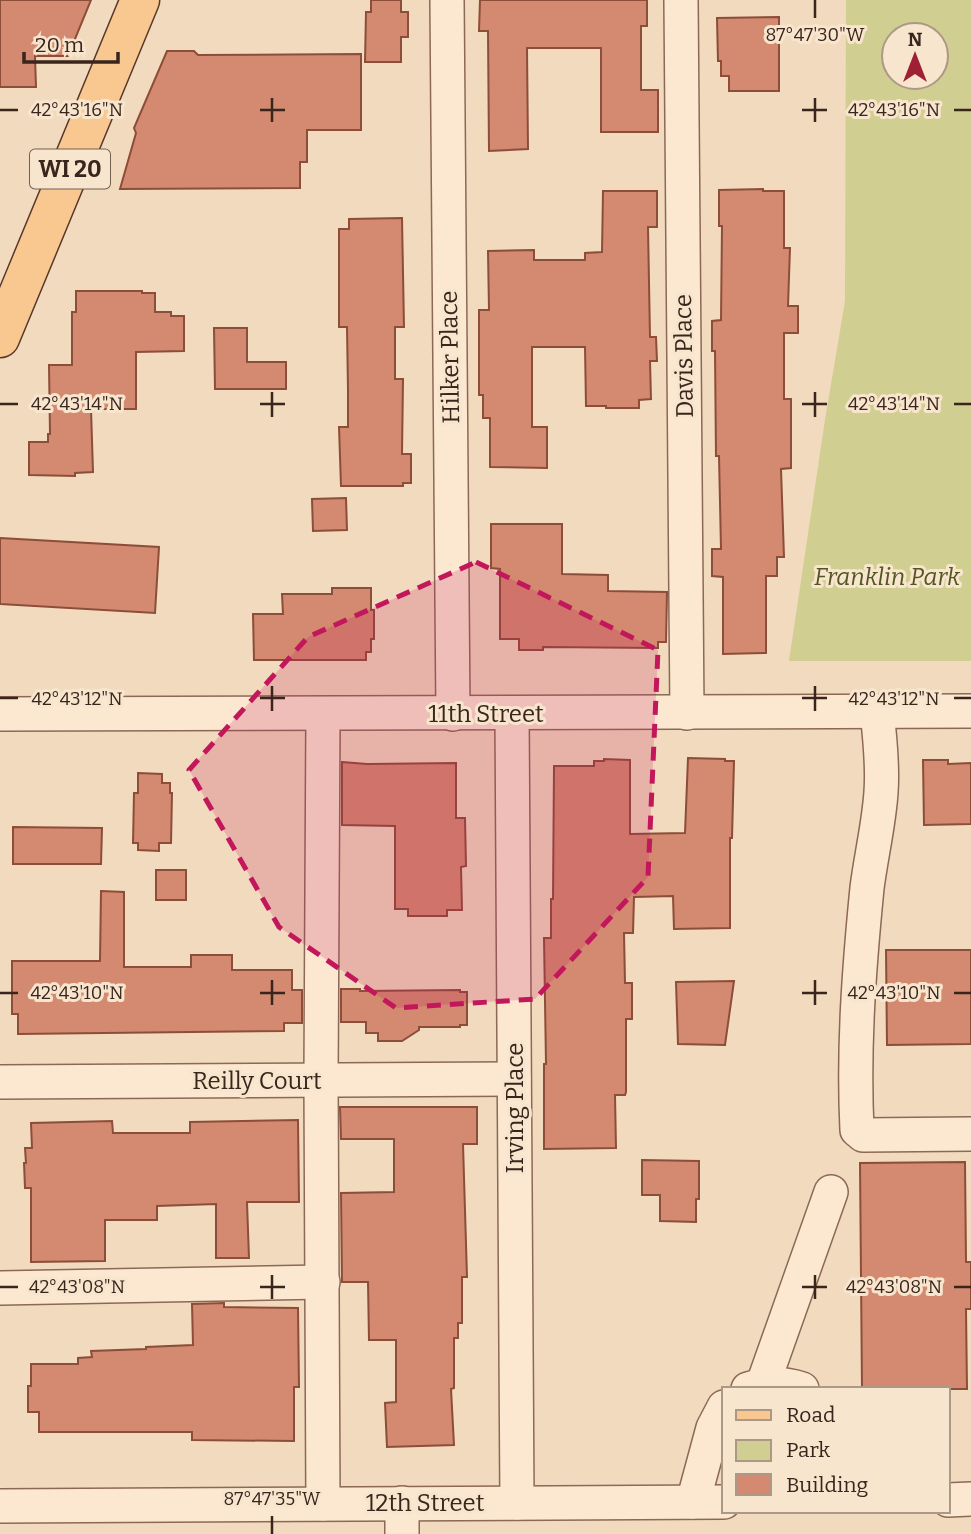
<svg xmlns="http://www.w3.org/2000/svg" width="971" height="1534" viewBox="0 0 971 1534" font-family="Bitter,serif">
	<style>
		.green { fill: #d0ce91; fill-rule: evenodd }
		.building { fill: #d38a70; stroke: #8c4d39; stroke-width: 2 }
		.lines { fill: none; stroke-linecap: round; stroke-linejoin: round }
		.minor-casing { stroke: #8b6955; stroke-width: 36 }
		.major-casing { stroke: #58382a; stroke-width: 41 }
		.minor { stroke: #fce8d1; stroke-width: 33 }
		.major { stroke: #f9c891; stroke-width: 38 }
		.marked { fill: #c2185b; fill-opacity: 0.2; stroke: #c2185b; stroke-width: 5; stroke-dasharray: 14 9; stroke-linejoin: round }
		.ticks { fill: none; stroke: #39251b; stroke-width: 2.5 }
		.labels { text-anchor: middle; stroke-width: 6; stroke-linejoin: round; paint-order: stroke }
		.shield { fill: #f8e5ce; stroke: #725f51; stroke-width: 2 }
		.shield-label { font-size: 23px; font-weight: bold; fill: #39251b }
		.street-label { font-size: 24px; fill: #39251b; stroke: #f8e5ce }
		.park-label { font-size: 24px; font-style: italic; fill: #525720; stroke: #f8e5ce }
		.ticks-label { font-size: 18px; text-anchor: middle; fill: #39251b; stroke: #f8e5ce; stroke-width: 6; stroke-linejoin: round; paint-order: stroke }
	</style>
	<rect width="100%" height="100%" fill="#f1dabd"/>
	<path class="green" d="M846,0H971V661H789L825,420L845,301ZM894,35H936V77H894Z"/>
	<g class="building">
		<path d="M0,0H91L68,56H35L36,87H0Z"/>
		<path d="M371,0H401V12H408V37H401V62H365L366,12H371Z"/>
		<path d="M480,0H647V26H641V90H658V132H601V48H527L528,149L489,151L488,31H479Z"/>
		<path d="M779,17V91H729V76H721V61H718L717,18Z"/>
		<path d="M167,51H194L198,55L361,54V130H307V162H300V188L120,189L136,133L134,128Z"/>
		<path d="M763,189V191H784V248H790L788,306H798V333H784V399H791V468L781,469L784,557H777V576H766V653L723,654V577L712,576V549H721L719,456H716L715,351H712V321L721,320L722,226H719V190Z"/>
		<path d="M603,191H657V227H648L650,337H656L657,361H650L651,399L639,400V408H606V406H586L585,347H532V427H547V468L490,467V418H483V395H479V310H489L488,251L534,250V260H585V253L602,252Z"/>
		<path d="M402,218L404,327H395V379H403L402,454H411V483H403V486H341L339,427H348V390L347,327H339V229H349V219Z"/>
		<path d="M76,291H142V293H155V312H171V316H184V351L136,352V409H91L93,472L75,473V476L29,475V442H48V434H50L49,365H72V312H76Z"/>
		<path d="M214,328H247V362H286V389H215Z"/>
		<path d="M346,498L347,530L313,531L312,499Z"/>
		<path d="M491,524H562V574L608,575V591L667,592L666,642H658V648L543,647V650H519V639H500V569L491,568Z"/>
		<path d="M0,538L159,547L155,613L0,604Z"/>
		<path d="M332,588H371V610H374V639H371V652H366V660H254L253,614H283L282,594H332Z"/>
		<path d="M688,758L725,759V761H734L732,838H730V928L674,929L673,896L634,897L633,933H624L625,983H632V1019H626V1092L625,1095H615L616,1148L544,1149V1064H546L544,938H551V899H553L554,766H594V761H604V759L630,760V834L685,833Z"/>
		<path d="M923,760H948V764L971,763V824L924,825Z"/>
		<path d="M342,762L367,764L456,763V818H465L466,866L461,867L462,910H447V916H408V909H395V826L342,825Z"/>
		<path d="M138,773L162,774V783H170V793H172L171,843H159V851L138,850V843H133L134,793H138Z"/>
		<path d="M13,827L102,828L101,864H13Z"/>
		<rect x="156" y="870" width="30" height="30"/>
		<path d="M101,891L124,892V967H191V955H232V970H292V990H302V1023H284V1031L18,1034V1014H12V961H100Z"/>
		<path d="M886,950H971V1044L887,1045Z"/>
		<path d="M734,981L725,1045L678,1044L676,982Z"/>
		<path d="M341,989H360V991L460,990V992H467V1025H460V1027H419V1030L402,1041H378V1033H366V1022H341Z"/>
		<path d="M340,1107H477V1144H463L467,1277H462V1323H458V1338H454V1388L451,1389L454,1445L387,1447L385,1403L396,1402V1340H369L368,1282H342L341,1193L394,1192V1139H341Z"/>
		<path d="M298,1120L299,1202H247L249,1258H216V1204L157,1206V1220H105V1261L31,1262V1188H25L24,1163H26L25,1148H32L31,1123L112,1121L113,1133H190V1122Z"/>
		<path d="M642,1160L699,1161V1199H696V1222L660,1221V1195H642Z"/>
		<path d="M965,1162L966,1262H971V1309H966L967,1389H862L860,1163Z"/>
		<path d="M224,1303V1307L298,1308L299,1387H294V1441L192,1440V1432H39V1412H28V1386H31V1364H78V1358L92,1357L91,1351L146,1349V1347L193,1345L192,1304Z"/>
	</g>
	<g class="lines">
		<g class="minor-casing">
			<g id="minor">
				<path d="M447,0L453,714"/>
				<path d="M681,0L687,713"/>
				<path d="M877,712C880,738 883,766 881,792C879,824 871,856 867,888C859,969 853,1049 857,1130L863,1135L971,1134"/>
				<path d="M0,714L971,711"/>
				<path d="M512,714L517,1503"/>
				<path d="M0,1082L514,1079"/>
				<path d="M0,1288L323,1282"/>
				<path d="M763,1384L831,1192"/>
				<path d="M748,1389C765,1383 784,1383 802,1389"/>
				<path d="M948,1500L971,1499"/>
				<path d="M693,1502L713,1428L724,1407"/>
				<path d="M402,1503V1534"/>
				<path d="M323,1504L321,1080L323,714"/>
				<path d="M0,1506L724,1502"/>
			</g>
		</g>
		<g class="major-casing">
			<path id="major" d="M0,338L140,0"/>
		</g>
		<use href="#minor" class="minor"/>
		<use href="#major" class="major"/>
	</g>
	<path class="marked" d="M476,562L658,650L648,877L535,999L396,1008L279,927L189,770L308,637Z"/>
	<path class="ticks" d="M815,0V18M272,98V122M815,98V122M0,110H18M260,110H285M802,110H827M954,110H971M272,392V417M815,392V417M0,404H18M260,404H285M802,404H827M954,404H971M272,686V711M815,686V711M0,698H18M260,698H285M802,698H827M954,698H971M272,980V1005M815,980V1005M0,993H18M260,993H285M802,993H827M954,993H971M272,1275V1299M815,1275V1299M0,1287H18M260,1287H285M802,1287H827M954,1287H971M272,1516V1534"/>
	<g class="labels">
		<rect class="shield" x="30" y="149.5" width="80" height="39" rx="5"/>
		<g class="shield-label">
			<text x="70" y="177">WI 20</text>
		</g>
		<g class="street-label">
			<text transform="translate(684 356) rotate(-91)" y="8">Davis Place</text>
			<text transform="translate(450 357) rotate(-91)" y="8">Hilker Place</text>
			<text x="486" y="722">11th Street</text>
			<text x="257" y="1089">Reilly Court</text>
			<text transform="translate(515 1108) rotate(-90)" y="8">Irving Place</text>
			<text x="425" y="1511">12th Street</text>
		</g>
		<g class="park-label">
			<text x="887" y="585">Franklin Park</text>
		</g>
	</g>
	<g class="ticks-label">
		<text x="815" y="41">87°47'30"W</text>
		<text x="77" y="116">42°43'16"N</text>
		<text x="894" y="116">42°43'16"N</text>
		<text x="77" y="410">42°43'14"N</text>
		<text x="894" y="410">42°43'14"N</text>
		<text x="77" y="705">42°43'12"N</text>
		<text x="894" y="705">42°43'12"N</text>
		<text x="77" y="999">42°43'10"N</text>
		<text x="894" y="999">42°43'10"N</text>
		<text x="77" y="1293">42°43'08"N</text>
		<text x="894" y="1293">42°43'08"N</text>
		<text x="272" y="1505">87°47'35"W</text>
	</g>
	<rect x="722" y="1387" width="228" height="126" fill="#f8e5ce" stroke="#ac9886" stroke-width="2"/>
	<rect x="736" y="1410" width="35" height="10" fill="#f9c891" stroke="#ac9886" stroke-width="2"/>
	<text x="786" y="1422" font-size="21" fill="#39251b">Road</text>
	<rect x="736" y="1440" width="35" height="21" fill="#d0ce91" stroke="#ac9886" stroke-width="2"/>
	<text x="786" y="1457" font-size="21" fill="#39251b">Park</text>
	<rect x="736" y="1474" width="35" height="21" fill="#d38a70" stroke="#ac9886" stroke-width="2"/>
	<text x="786" y="1492" font-size="21" fill="#39251b">Building</text>
	<g transform="translate(915 56)"><circle r="33" fill="#f8e5ce" stroke="#ac9886" stroke-width="2"/>
	<path d="M0-5L12 26L0 18L-12 26Z" fill="#9f2035"/>
	<text y="-10" font-size="19" font-weight="bold" text-anchor="middle" fill="#39251b">N</text>
	</g>
	<path d="M24 52v10h94v-10" fill="none" stroke="#39251b" stroke-width="3.5"/>
	<text x="35" y="52" font-size="21" fill="#39251b" stroke="#f8e5ce" stroke-width="5" paint-order="stroke">20 m</text>
</svg>
